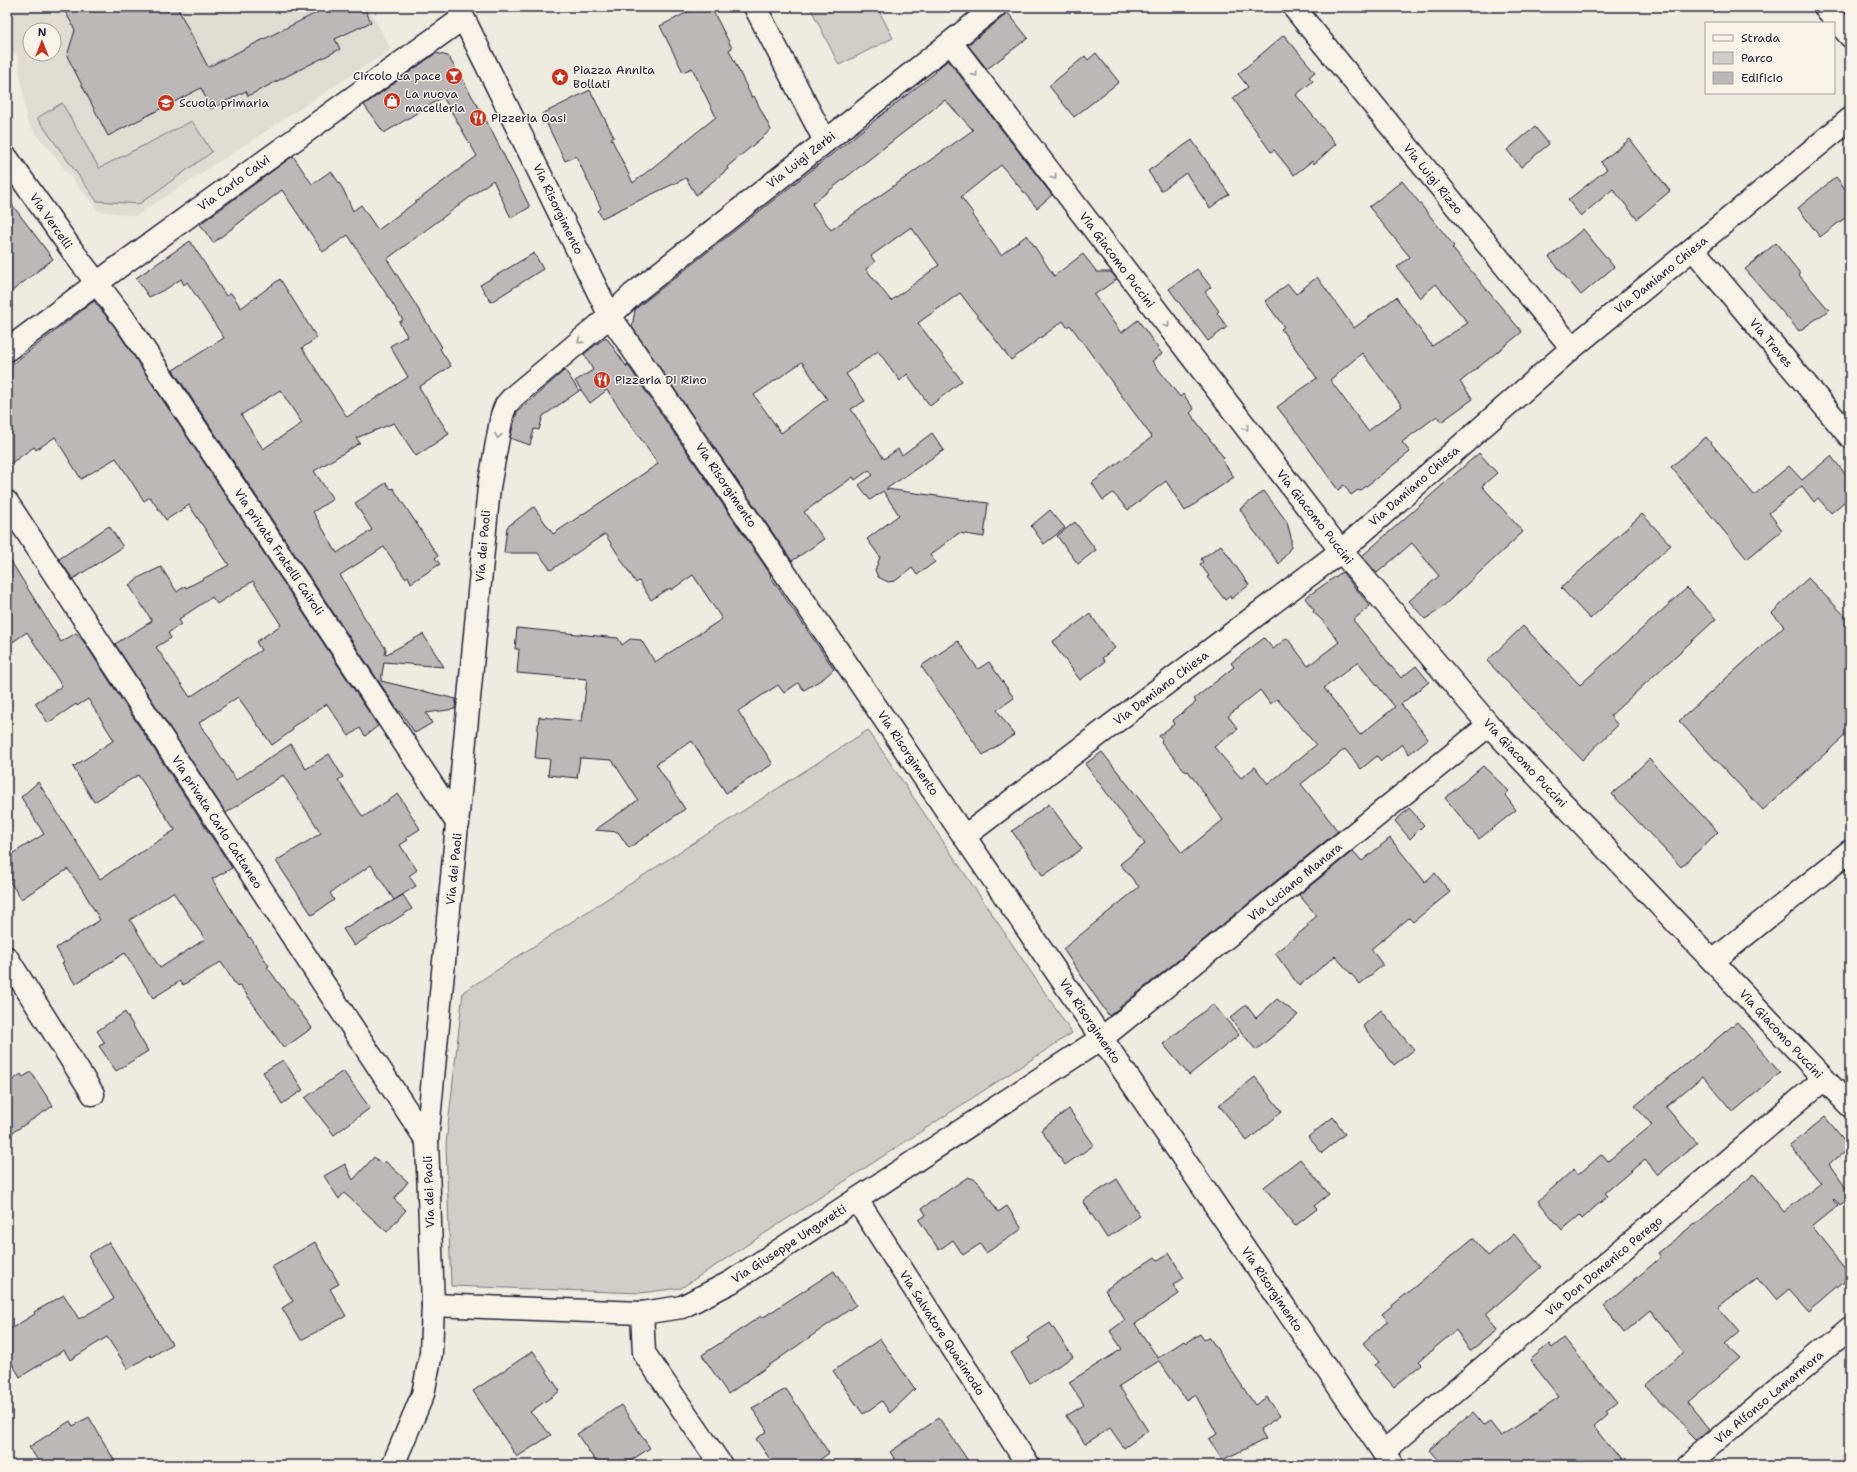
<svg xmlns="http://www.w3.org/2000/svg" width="1857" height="1472" viewBox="0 0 1857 1472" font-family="'Shantell Sans',sans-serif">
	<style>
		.built { fill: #dfdcd4; fill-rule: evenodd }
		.green { fill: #d1cdc9; stroke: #7a7882 }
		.building { fill: #bbb8b7; stroke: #22223b; fill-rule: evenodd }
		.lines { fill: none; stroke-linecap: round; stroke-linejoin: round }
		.minor-casing { stroke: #22223b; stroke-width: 25 }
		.minor { stroke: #f7f3e8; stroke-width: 22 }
		.oneway { stroke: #97959a }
		.labels { text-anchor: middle; stroke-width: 3; stroke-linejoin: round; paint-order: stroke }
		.poi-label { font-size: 12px; fill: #22223b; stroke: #f7f3e8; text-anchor: start }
		.street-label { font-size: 12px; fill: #22223b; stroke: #f7f3e8 }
	</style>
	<rect width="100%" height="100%" fill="#eeebe1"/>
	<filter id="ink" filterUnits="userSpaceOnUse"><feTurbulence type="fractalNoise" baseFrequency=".025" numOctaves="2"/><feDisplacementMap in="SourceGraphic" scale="8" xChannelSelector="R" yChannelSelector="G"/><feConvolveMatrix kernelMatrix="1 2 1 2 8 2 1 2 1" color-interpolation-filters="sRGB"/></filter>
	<g filter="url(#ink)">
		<path class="built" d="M7,7H368L391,49L136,216L98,211L27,122L18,57L7,44ZM30,30H54V54H30Z"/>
		<g class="green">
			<path d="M810,7H877L893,38L839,65Z"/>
			<path d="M62,103L99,168L192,121L212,152L139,204L97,201L37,118Z"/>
			<path d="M868,730L1072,1033L681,1288L640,1293L451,1286L446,1144L463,992Z"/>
		</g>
		<g class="building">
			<path d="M63,7H177L208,67L328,7H364L371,22L335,39L340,49L248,96L246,91L211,109L201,88L108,136L67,56L75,30Z"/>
			<path d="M698,7H711L732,48L729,50L752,98L754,96L771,130L727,167L728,169L696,195L686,178L602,218L598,211L601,208L576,156L565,161L542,114L590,90L614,137L611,138L633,183L716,117L692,68L683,72L660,26Z"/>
			<path d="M1008,13L1028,38L987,69L968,45Z"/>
			<path d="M1284,35L1315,72L1309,77L1313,81L1296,95L1336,144L1314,164L1312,161L1294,175L1274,150L1271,152L1233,98L1248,87L1238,74Z"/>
			<path d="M436,53L448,56L485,118L530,207L511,218L493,180L387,259L442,347L440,349L451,366L419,387L449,434L416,456L394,423L356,438L360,443L314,471L333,499L313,512L337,553L372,530L355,503L386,483L391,489L393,488L438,556L435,558L440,564L411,583L408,576L405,578L384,547L340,575L366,620L386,649L385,655L423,634L444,667L384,662L381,681L456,699L455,709L426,713L432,723L415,733L400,711L399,712L173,370L224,338L187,282L184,285L181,279L166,289L149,297L136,278L190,241L226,296L231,293L241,308L280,279L317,338L302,348L347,417L408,377L390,346L407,336L399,322L403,320L348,235L323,252L282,190L213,243L200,224L293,156L312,184L331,171L343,189L353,211L361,205L378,230L477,156L443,97L384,133L364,105ZM280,390L302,423L263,449L241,415Z"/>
			<path d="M1096,53L1119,82L1074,117L1049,86L1085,56L1088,60Z"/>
			<path d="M948,60L1052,195L1037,208L1001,165L961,197L974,214L972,215L1001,255L1027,235L1054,276L1083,254L1097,272H1111L1117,279L1094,295L1121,333L1138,320L1162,354L1152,361L1180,397L1183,394L1194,409L1190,413L1224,458L1222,460L1234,477L1185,511L1166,481L1128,510L1113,493L1103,500L1092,483L1152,437L1070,325L1067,327L1063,321L1011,360L960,293L918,323L962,381L930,406L907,374L900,381L878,351L846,374L865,401L851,409L884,459L898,449L902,455L932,433L944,450L886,489L988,503L984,537L959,533L930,555L935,562L917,575L912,568L895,581L888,582L878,577L875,570L880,557L867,539L899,515L883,491L870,500L859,485L873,475L869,470L855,480L853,477L804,512L824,539L792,561L632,327L635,310L639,306L936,72L935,71ZM945,100L973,130L831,230L812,204ZM911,227L939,265L891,301L866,269L875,262L871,256ZM802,362L827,399L781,433L754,395Z"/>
			<path d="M1535,127L1549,144L1521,167L1507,150Z"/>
			<path d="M1630,139L1670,191L1637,219L1613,189L1581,216L1568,200L1607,169L1601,162Z"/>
			<path d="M1192,140L1229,194L1210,208L1186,173L1161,191L1148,171Z"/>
			<path d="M1836,177L1850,195V214L1820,237L1798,208Z"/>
			<path d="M1402,181L1454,246L1452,248L1522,332L1460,382L1473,399L1441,422L1437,416L1402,442L1410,452L1360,491L1358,490L1351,495L1344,485L1338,490L1299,435L1277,407L1317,378L1281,329L1284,327L1265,301L1288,284L1296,294L1317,277L1354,328L1396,297L1432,346L1468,323L1436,284L1420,298L1397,267L1410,257L1369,207ZM1362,353L1402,406L1368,431L1330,380Z"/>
			<path d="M7,198L53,259L7,295Z"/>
			<path d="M1583,229L1614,267L1581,295L1549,257Z"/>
			<path d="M1776,243L1799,272V275L1829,310L1799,331L1745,269Z"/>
			<path d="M534,253L543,269L491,302L480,285Z"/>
			<path d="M1197,269L1211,287L1205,292L1219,311L1217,313L1227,327L1208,341L1169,289Z"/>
			<path d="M94,301L114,326L378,726L365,736L360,728L349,736L327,704L292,727L293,730L272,745L238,697L199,723L236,780L291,744L306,769L329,754L343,777L338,780L363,817L398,794L420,829L406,838L408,840L400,845L417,870L409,876L416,886L394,900L371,865L330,893L334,900L312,915L276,861L321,833L283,775L226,813L115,644L152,621L129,585L140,577L161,567L177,592L185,586L186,588L229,565L189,505L166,520L150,497L144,501L116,458L81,479L55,437L36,450L34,447L7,466V368ZM253,581L281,625L256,642L261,650L190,697L156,647L171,638L168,633L181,624L179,619L212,597L217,604Z"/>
			<path d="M606,337L627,367V364L771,575L770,576L834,669L824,678L804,690L798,683L784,693L778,685L738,711L773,764L726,793L692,741L656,764L685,809L629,848L618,832L595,830L638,800L612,760L580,758L577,778L548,775L550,759L535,758L539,717L582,721L587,679L517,673L519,649H515L517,628L618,638L622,645L630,639L641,640L655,662L722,619L693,575L671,590L670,588L651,600L639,581L636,583L605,534L551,570L538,553H504L507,527L534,507L553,534L658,464L607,390L590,403L575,381L593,370L584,354Z"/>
			<path d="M565,370L579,391L543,416L539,430L534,429L530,445L510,438L517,412Z"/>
			<path d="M1706,437L1754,495L1789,466L1802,480L1831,456L1850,480V497L1831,513L1818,498L1814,502L1802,486L1769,513L1782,530L1747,559L1671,467Z"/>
			<path d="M1479,453L1497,473L1482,486L1523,532L1438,611L1425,619L1409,601L1439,576L1412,543L1377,573L1362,556Z"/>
			<path d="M1264,491L1287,522L1291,537V547L1279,564L1251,527L1240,509Z"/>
			<path d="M1050,510L1065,528L1044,544L1031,526Z"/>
			<path d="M1642,514L1671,545L1590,619L1561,588Z"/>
			<path d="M1075,522L1096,550L1078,564L1057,536Z"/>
			<path d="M109,526L123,547L73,579L59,559Z"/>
			<path d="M1221,545L1249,585L1231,599L1230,596L1225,600L1207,577L1209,576L1200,564L1203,562L1201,559Z"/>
			<path d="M7,555L61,642L76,633L84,642L232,868L212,879L249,938L250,937L269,966L267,967L312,1028L284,1048L240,985L237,987L221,962L183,985L180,981L153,998L125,953L75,984L62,963L64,962L56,948L100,920L82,889L68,869L21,899L7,877V857L44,834L21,797L38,782L100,879L175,830L138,775L94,802L73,767L114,740L88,699L77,706L76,704L48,723L35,703L62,686L27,632L7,646ZM173,892L205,939L160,968L130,920Z"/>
			<path d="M1342,572L1370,606L1353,620L1401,678L1416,666L1429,682L1401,704L1428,739L1409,754L1402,744L1381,761L1377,756L1361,769L1345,749L1301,784L1338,831L1109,1016L1063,949L1139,887L1120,864L1145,844L1085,764L1102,752L1182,853L1223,820L1188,771L1186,772L1161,742L1162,740L1159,736L1174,724L1172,721L1196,702L1194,699L1234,667L1231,663L1264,638L1273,649L1287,638L1308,666L1339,642L1322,620L1313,612L1314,610L1305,598ZM1358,662L1395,707L1360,735L1324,688ZM1260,690L1270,704L1277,699L1316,745L1268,784L1255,767L1241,778L1214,747L1238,729L1228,716Z"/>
			<path d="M1808,578L1850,621V731L1763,810L1679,721L1784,626L1772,613Z"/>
			<path d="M1687,588L1716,619L1610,716L1618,725L1582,760L1487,661L1523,626L1580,685Z"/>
			<path d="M1090,614L1115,648L1102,658L1105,662L1080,680L1052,642Z"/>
			<path d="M958,641L978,669L989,662L1014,698L997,710L1014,735L983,755L921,666Z"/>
			<path d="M1649,759L1718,832L1681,867L1612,794Z"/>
			<path d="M1483,766L1509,791L1505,795L1516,810L1479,839L1445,798Z"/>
			<path d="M1049,804L1082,849L1043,876L1012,831Z"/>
			<path d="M1409,808L1424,825L1410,839L1395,821Z"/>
			<path d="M1390,838L1425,882L1435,873L1450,892L1413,922L1409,918L1371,949L1383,965L1360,984L1335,956L1299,986L1275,953L1308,926L1307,924L1317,916L1299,895L1353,851L1362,861Z"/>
			<path d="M403,895L412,909L354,946L343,929Z"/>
			<path d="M1277,999L1298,1015L1256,1050L1230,1018L1246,1005L1256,1018Z"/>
			<path d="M1213,1004L1239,1035L1189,1075L1163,1044Z"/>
			<path d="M1381,1010L1414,1050L1394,1065L1363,1026Z"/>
			<path d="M125,1012L148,1051L116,1071L99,1046L105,1043L97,1031Z"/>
			<path d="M1737,1022L1780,1073L1733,1112L1703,1076L1666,1107L1697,1143L1658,1175L1645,1159L1605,1193L1608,1196L1582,1218L1580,1215L1562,1230L1538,1201L1574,1169L1578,1175L1602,1154L1608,1161L1652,1125L1635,1106Z"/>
			<path d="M283,1060L303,1090L282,1104L263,1072Z"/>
			<path d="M343,1071L370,1108L334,1135L305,1098Z"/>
			<path d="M31,1072L53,1106L7,1136V1084L21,1074L23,1077Z"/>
			<path d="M1255,1077L1282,1112L1247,1141L1219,1105Z"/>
			<path d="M1069,1109L1094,1145L1065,1165L1041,1130Z"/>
			<path d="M1333,1117L1345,1134L1322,1153L1308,1137Z"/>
			<path d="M1825,1117L1850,1147L1830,1164L1850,1193V1199L1840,1206L1834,1199L1833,1200L1838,1206L1812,1227L1850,1274V1277L1808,1313L1788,1291L1776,1301L1757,1278L1718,1307L1740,1332L1726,1344L1740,1357L1687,1402L1710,1429L1698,1439L1644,1384L1683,1353L1651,1310L1624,1333L1604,1306L1661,1257L1658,1253L1694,1224L1695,1225L1754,1174L1784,1212L1821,1183L1790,1146Z"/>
			<path d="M374,1157L382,1164L385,1161L408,1182L394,1199L406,1210L387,1232L344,1193L339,1199L324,1176L345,1164L353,1180Z"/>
			<path d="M1300,1159L1329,1194L1314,1206L1317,1209L1295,1226L1264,1187Z"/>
			<path d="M968,1177L976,1180L980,1184L998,1212L1007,1206L1022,1229L986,1253L980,1244L963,1255L953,1240L939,1250L919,1220L926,1215L922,1208Z"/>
			<path d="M1117,1179L1140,1216L1107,1238L1083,1201Z"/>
			<path d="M1514,1234L1541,1267L1486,1314L1497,1330L1470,1351L1456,1330L1419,1361L1422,1364L1394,1387L1375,1365L1379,1362L1363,1343L1388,1321L1382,1314L1473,1238L1488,1256Z"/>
			<path d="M109,1242L172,1344L151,1357L150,1355L128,1369L107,1337L70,1360L64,1350L20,1377L7,1355V1331L35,1314L34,1312L64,1295L79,1319L114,1299L88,1255Z"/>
			<path d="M315,1242L339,1284L330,1289L346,1316L301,1340L282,1308L293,1301L272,1267Z"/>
			<path d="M1169,1253L1184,1278L1173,1285L1179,1294L1135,1324L1158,1358L1184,1341L1186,1343L1200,1334L1204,1340L1209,1337L1255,1405L1267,1397L1280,1416L1260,1429L1266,1439L1222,1460L1209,1439L1217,1434L1195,1394L1186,1400L1159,1361L1119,1386L1148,1431L1124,1448L1110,1428L1085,1444L1066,1416L1084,1405L1069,1382L1122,1349L1110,1331L1125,1320L1105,1290L1155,1257L1158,1260Z"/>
			<path d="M834,1271L856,1305L728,1394L702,1355L761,1316L762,1318Z"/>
			<path d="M1050,1323L1073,1357L1030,1383L1011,1353L1029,1341L1027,1338Z"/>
			<path d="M1564,1338L1617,1403L1606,1412L1608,1415L1594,1427L1624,1465H1442L1429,1450L1473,1412L1485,1426L1490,1422L1501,1436L1559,1397L1530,1360L1549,1344L1552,1348Z"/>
			<path d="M880,1339L915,1389L890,1413L882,1401L863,1414L833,1371Z"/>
			<path d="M533,1351L560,1391L530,1412L551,1435L517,1457L473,1391Z"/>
			<path d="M786,1389L829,1453L813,1465H774L756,1439L767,1431L752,1408Z"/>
			<path d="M621,1405L650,1448L624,1465H598L577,1434Z"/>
			<path d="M89,1417L117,1465H41L29,1447L70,1421L73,1426Z"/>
			<path d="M939,1418L971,1465H899L890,1452Z"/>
		</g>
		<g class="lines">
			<g class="minor-casing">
				<g id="minor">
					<path d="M458,7L610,316L1392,1465"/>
					<path d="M755,7L825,141"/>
					<path d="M1825,7L1850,36"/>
					<path d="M1295,9L1572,348"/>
					<path d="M951,43L1341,551L1489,725L1850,1106"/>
					<path d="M7,158L74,253L124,319L458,824"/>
					<path d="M1693,249L1850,437"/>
					<path d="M7,350L128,260L463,18"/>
					<path d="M7,502L427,1141"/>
					<path d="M965,836L1341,551L1572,348L1850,119"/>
					<path d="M7,958L93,1094"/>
					<path d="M1713,961L1850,851"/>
					<path d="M857,1200L1028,1465"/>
					<path d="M433,1305L642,1313L682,1307L731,1282L1102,1038L1489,725"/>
					<path d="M642,1313L644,1353L721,1465"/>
					<path d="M1383,1452L1824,1079"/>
					<path d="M393,1465L423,1394L431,1353L433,1305L427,1141L489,487L502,415L506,405L513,397L610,316L633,294L995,7"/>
					<path d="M1687,1465L1850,1328"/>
				</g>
			</g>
			<use href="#minor" class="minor"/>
		</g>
		<defs><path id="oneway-chevron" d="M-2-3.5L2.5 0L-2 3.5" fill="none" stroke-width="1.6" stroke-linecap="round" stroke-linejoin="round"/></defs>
		<g class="oneway">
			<use href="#oneway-chevron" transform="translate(975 74) rotate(53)"/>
			<use href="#oneway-chevron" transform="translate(1054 177) rotate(53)"/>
			<use href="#oneway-chevron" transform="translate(1167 325) rotate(53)"/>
			<use href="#oneway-chevron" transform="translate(580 341) rotate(140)"/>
			<use href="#oneway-chevron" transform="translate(1246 428) rotate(53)"/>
			<use href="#oneway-chevron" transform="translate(498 436) rotate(100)"/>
		</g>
	</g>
	<defs>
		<g id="bar-disc" transform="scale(0.9)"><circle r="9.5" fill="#c8321e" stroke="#f7f3e8"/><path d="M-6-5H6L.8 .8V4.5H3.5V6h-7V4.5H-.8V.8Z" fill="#fff"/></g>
		<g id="sight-disc" transform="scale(0.9)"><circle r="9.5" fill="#c8321e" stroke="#f7f3e8"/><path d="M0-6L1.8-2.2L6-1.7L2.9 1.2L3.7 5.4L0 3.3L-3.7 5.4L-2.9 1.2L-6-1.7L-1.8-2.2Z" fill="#fff"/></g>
		<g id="shop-disc" transform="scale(0.9)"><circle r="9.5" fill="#c8321e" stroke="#f7f3e8"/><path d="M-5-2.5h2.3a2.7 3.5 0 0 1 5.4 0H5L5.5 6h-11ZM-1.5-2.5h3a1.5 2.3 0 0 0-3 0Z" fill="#fff"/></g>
		<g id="school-disc" transform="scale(0.9)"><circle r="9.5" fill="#c8321e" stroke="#f7f3e8"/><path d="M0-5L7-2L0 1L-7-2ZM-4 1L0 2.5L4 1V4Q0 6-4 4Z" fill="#fff"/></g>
		<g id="restaurant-disc" transform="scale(0.9)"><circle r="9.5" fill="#c8321e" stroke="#f7f3e8"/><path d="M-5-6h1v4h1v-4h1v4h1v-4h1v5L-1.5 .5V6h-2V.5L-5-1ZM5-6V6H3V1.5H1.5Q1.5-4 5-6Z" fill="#fff"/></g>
	</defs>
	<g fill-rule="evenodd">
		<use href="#bar-disc" x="454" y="76"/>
		<use href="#sight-disc" x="560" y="77"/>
		<use href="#shop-disc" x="392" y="101"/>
		<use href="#school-disc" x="166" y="103"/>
		<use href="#restaurant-disc" x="478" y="118"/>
		<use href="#restaurant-disc" x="602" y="380"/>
	</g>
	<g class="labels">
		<g class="poi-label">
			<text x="573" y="74">Piazza Annita<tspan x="573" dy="14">Bollati</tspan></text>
			<text x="441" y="80" text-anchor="end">Circolo La pace</text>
			<text x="405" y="98">La nuova<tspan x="405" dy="14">macelleria</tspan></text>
			<text x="179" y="107">Scuola primaria</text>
			<text x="491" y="122">Pizzeria Oasi</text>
			<text x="615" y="384">Pizzeria Di Rino</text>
		</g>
		<g class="street-label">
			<text transform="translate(801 160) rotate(-38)" y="4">Via Luigi Zerbi</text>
			<text transform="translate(1433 179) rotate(51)" y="4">Via Luigi Rizzo</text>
			<text transform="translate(234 183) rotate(-36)" y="4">Via Carlo Calvi</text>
			<text transform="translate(558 209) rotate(64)" y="4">Via Risorgimento</text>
			<text transform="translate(51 221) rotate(55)" y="4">Via Vercelli</text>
			<text transform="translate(1117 260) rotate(53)" y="4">Via Giacomo Puccini</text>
			<text transform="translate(1661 275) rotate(-39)" y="4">Via Damiano Chiesa</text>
			<text transform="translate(1771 343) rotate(50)" y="4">Via Treves</text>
			<text transform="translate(726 485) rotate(56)" y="4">Via Risorgimento</text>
			<text transform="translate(1414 486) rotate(-41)" y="4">Via Damiano Chiesa</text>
			<text transform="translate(1315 517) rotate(52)" y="4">Via Giacomo Puccini</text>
			<text transform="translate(483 546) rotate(-85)" y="4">Via dei Paoli</text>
			<text transform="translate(279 552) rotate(56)" y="4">Via privata Fratelli Cairoli</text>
			<text transform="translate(1161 688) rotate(-37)" y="4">Via Damiano Chiesa</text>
			<text transform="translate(908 753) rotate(56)" y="4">Via Risorgimento</text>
			<text transform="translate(1525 763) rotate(47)" y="4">Via Giacomo Puccini</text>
			<text transform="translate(217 822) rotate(57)" y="4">Via privata Carlo Cattaneo</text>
			<text transform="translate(454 869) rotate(-84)" y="4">Via dei Paoli</text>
			<text transform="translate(1295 882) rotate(-39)" y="4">Via Luciano Manara</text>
			<text transform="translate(1090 1021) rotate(56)" y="4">Via Risorgimento</text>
			<text transform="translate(1781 1034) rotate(47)" y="4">Via Giacomo Puccini</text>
			<text transform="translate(429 1192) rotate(-92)" y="4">Via dei Paoli</text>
			<text transform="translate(789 1244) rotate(-33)" y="4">Via Giuseppe Ungaretti</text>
			<text transform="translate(1604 1266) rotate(-40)" y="4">Via Don Domenico Perego</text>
			<text transform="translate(1272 1289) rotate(56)" y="4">Via Risorgimento</text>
			<text transform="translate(942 1333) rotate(57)" y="4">Via Salvatore Quasimodo</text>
			<text transform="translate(1769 1397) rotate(-40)" y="4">Via Alfonso Lamarmora</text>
		</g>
	</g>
	<rect width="1857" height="1472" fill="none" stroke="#f7f3e8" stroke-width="24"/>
	<rect x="12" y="12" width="1833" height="1448" fill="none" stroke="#22223b" stroke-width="1.5" filter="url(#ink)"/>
	<rect x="1705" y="22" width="130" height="72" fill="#f7f3e8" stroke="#a29fa3"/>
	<rect x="1713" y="35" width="20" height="6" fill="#f7f3e8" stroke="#a29fa3"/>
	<text x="1741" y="42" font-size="12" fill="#22223b">Strada</text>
	<rect x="1713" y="52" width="20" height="12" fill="#d1cdc9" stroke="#a29fa3"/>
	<text x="1741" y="62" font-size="12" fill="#22223b">Parco</text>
	<rect x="1713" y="72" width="20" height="12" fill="#bbb8b7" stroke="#a29fa3"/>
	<text x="1741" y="82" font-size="12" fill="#22223b">Edificio</text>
	<g transform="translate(42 42)"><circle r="19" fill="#f7f3e8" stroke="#a29fa3"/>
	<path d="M0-3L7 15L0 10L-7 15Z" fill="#c8321e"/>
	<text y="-6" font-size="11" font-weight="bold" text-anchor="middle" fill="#22223b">N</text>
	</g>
</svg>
